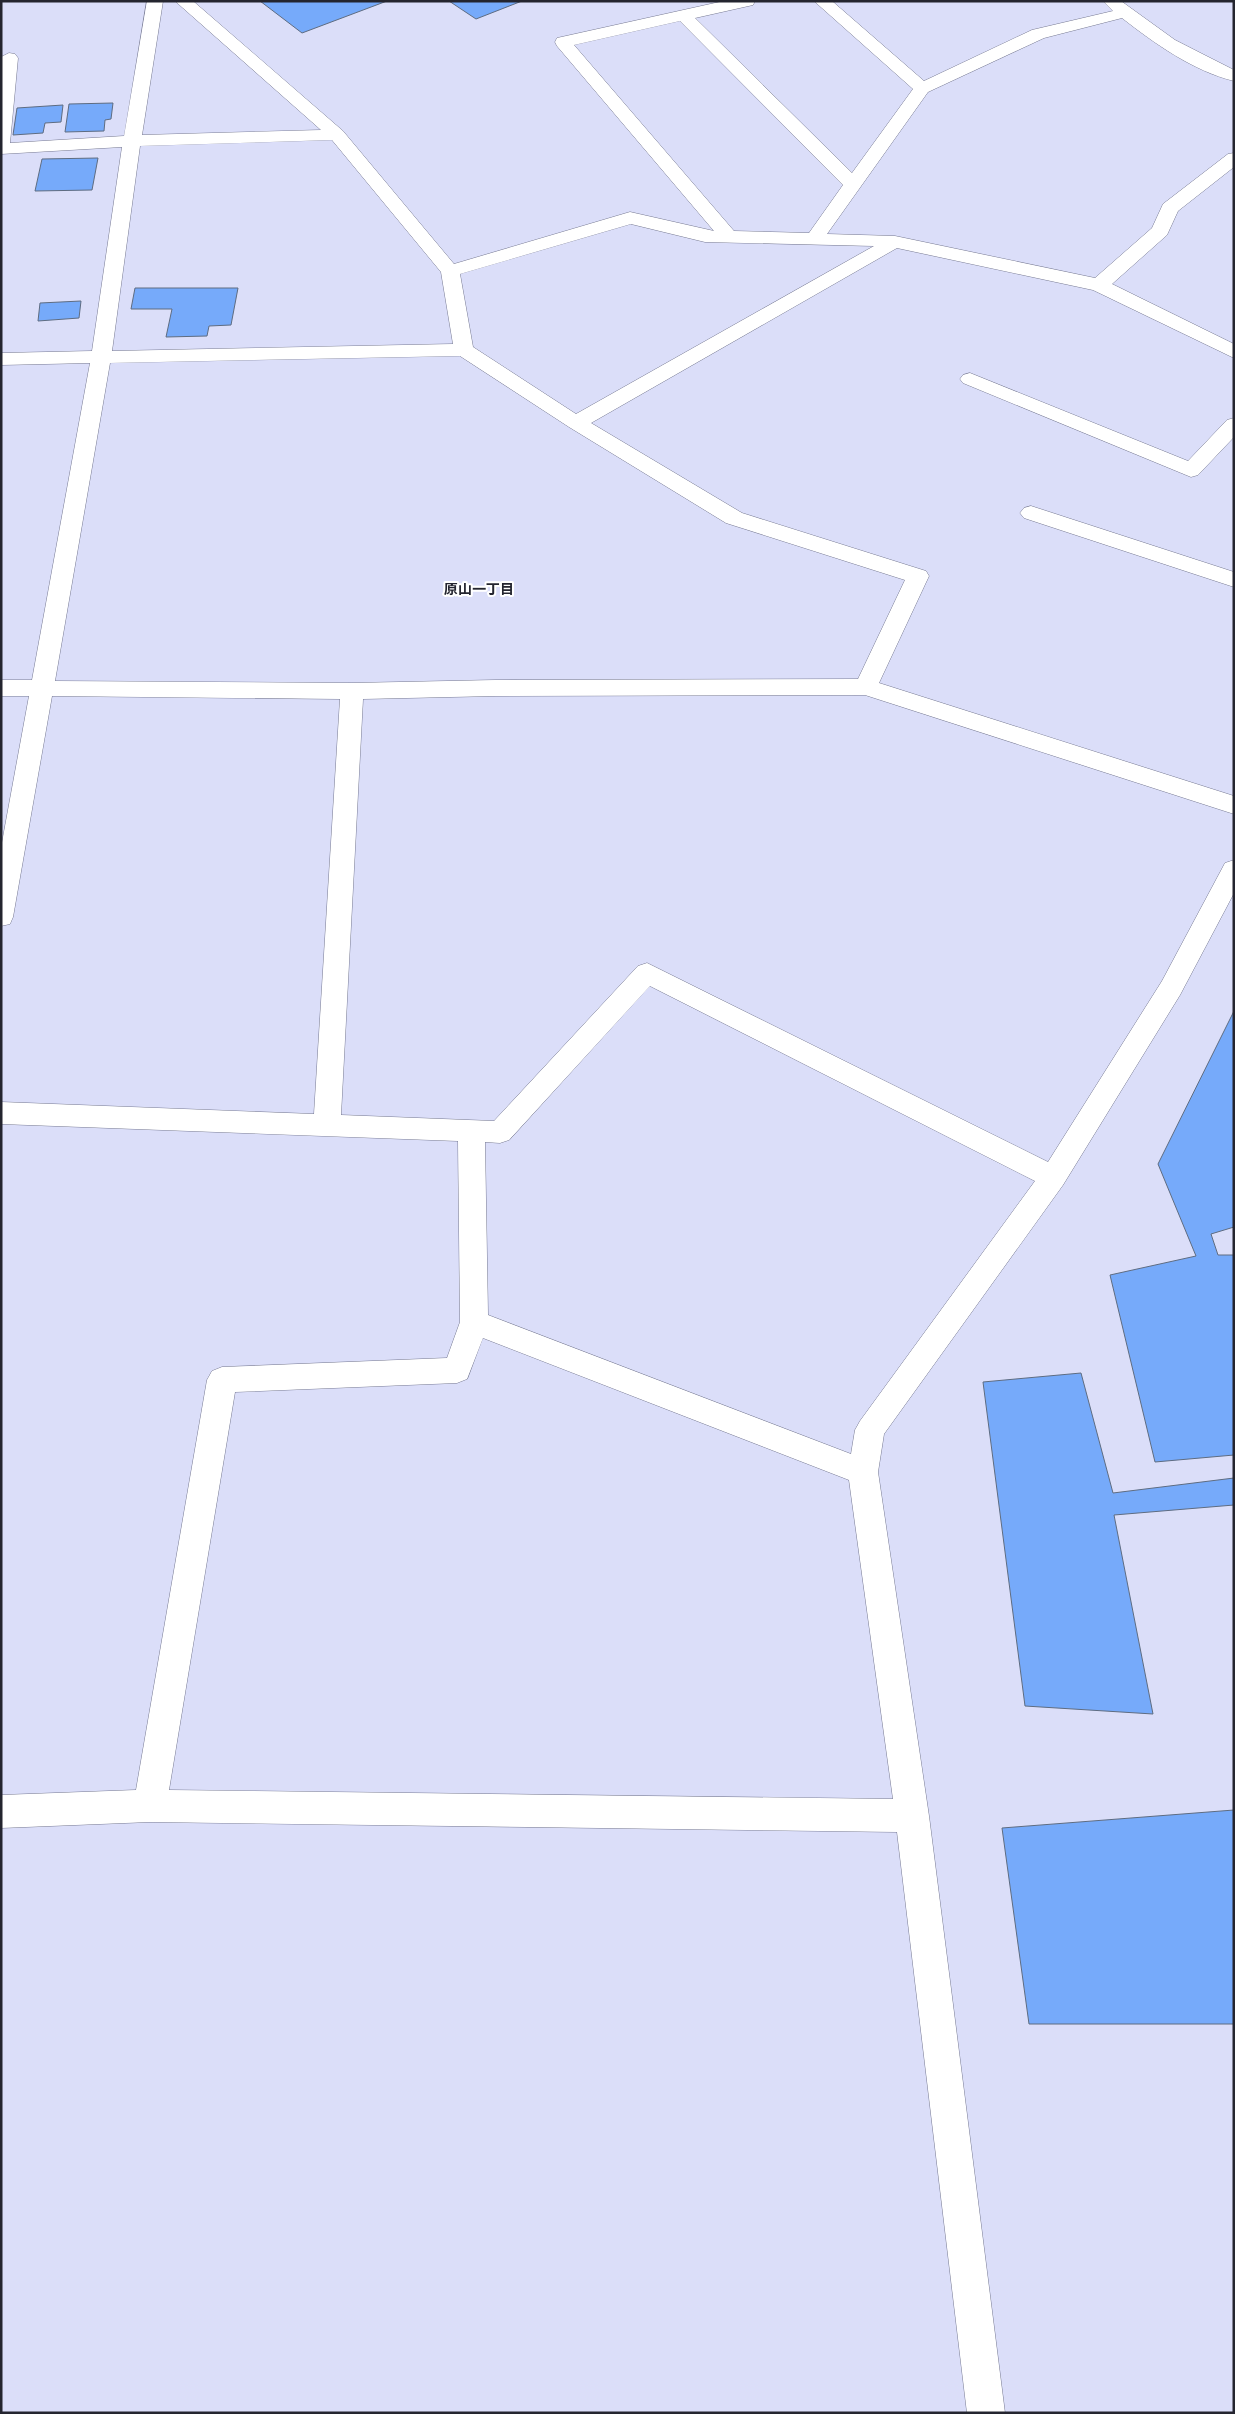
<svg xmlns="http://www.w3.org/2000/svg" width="1235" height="2414" viewBox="0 0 1235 2414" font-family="'Crimson Pro','Noto Sans JP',serif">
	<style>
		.building { fill: #76aafa; stroke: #5e6c81 }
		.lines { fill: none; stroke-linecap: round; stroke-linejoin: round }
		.minor-casing { stroke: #777a92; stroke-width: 1 }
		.minor { fill: #fff; fill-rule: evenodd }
		.labels { text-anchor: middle; stroke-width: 4; stroke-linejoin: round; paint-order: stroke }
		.far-neighbourhood-label { font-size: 14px; font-weight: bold; fill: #24252f; stroke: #fff }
	</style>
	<rect width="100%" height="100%" fill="#dbdef9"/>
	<g class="building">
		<path d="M260,1H387L302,33Z"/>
		<path d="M449,1H522L476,19Z"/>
		<path d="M113,103L111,119L105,120L104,131L65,132L69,104Z"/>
		<path d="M63,105L61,122L45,123L43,133L13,135L17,108Z"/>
		<path d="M98,158L92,190L35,191L42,159Z"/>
		<path d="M135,288H238L231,325L209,326L207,336L166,337L172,309H131Z"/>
		<path d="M81,301L79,318L38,321L40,303Z"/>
		<path d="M1234,1011V1227L1211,1234L1218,1255H1234V1455L1155,1462L1110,1275L1196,1256L1158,1164Z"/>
		<path d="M1081,1373L1113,1493L1234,1478V1505L1114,1515L1153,1714L1025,1706L983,1382Z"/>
		<path d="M1234,1810V2024H1029L1002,1828Z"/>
	</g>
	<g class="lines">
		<g class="minor-casing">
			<g id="minor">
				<path d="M147,1H163L142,135L321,130L175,1H193L343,131L454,264L630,212L714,231L557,46L555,42L557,38L724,1H755L753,5L695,18L852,173L913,89L814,1H832L924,81L1032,30L1113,11L1103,1H1121L1175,40L1234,70V81C1193,71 1154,43 1122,18L1044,38L928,92L827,234L895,236L1095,278L1152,228L1163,204L1228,154L1234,153V167L1178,211L1167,235L1112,284L1234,344V358L1093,290L897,248L591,423L742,513L926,571L929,576L879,683L1234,796V814L865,695L495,696L363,699L341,1115L494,1121L638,966L647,963L1048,1162L1162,981L1225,863L1234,860V893L1180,995L1063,1185L884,1434L878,1472L929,1816L1005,2413H967L897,1832L150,1822L1,1828V1795L136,1790L207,1380L212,1371L222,1367L447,1358L460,1322L458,1141L1,1124V1102L314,1114L340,699L52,696L13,917L10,924L1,926V848L29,696H1V680H32L90,363L1,365V353L92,351L122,147L1,154V57L9,53L15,54L18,58L10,143L124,136ZM680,21L843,185L809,233L734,231L574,45ZM332,140L441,272L453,344L112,351L140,146ZM631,224L705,242L874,246L576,414L473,347L460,274ZM460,356L569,427L726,523L905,580L858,679L495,680L352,683L55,681L110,363ZM650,986L1035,1181L860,1421L855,1430L851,1454L488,1315L485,1142L500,1143L509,1140ZM483,1338L849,1480L893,1799L169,1790L235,1392L457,1383L467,1379Z"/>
				<path d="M970,373L1188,461L1227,420L1234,418V437L1198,475L1191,477L963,383L960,379L963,375Z"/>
				<path d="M1031,506L1234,572V587L1024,518L1020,513L1024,508Z"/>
			</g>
		</g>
		<use href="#minor" class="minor"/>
	</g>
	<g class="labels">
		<g class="far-neighbourhood-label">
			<text x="479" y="594">原山一丁目</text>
		</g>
	</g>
	<rect width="1235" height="2414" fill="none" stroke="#24252f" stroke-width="5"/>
</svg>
